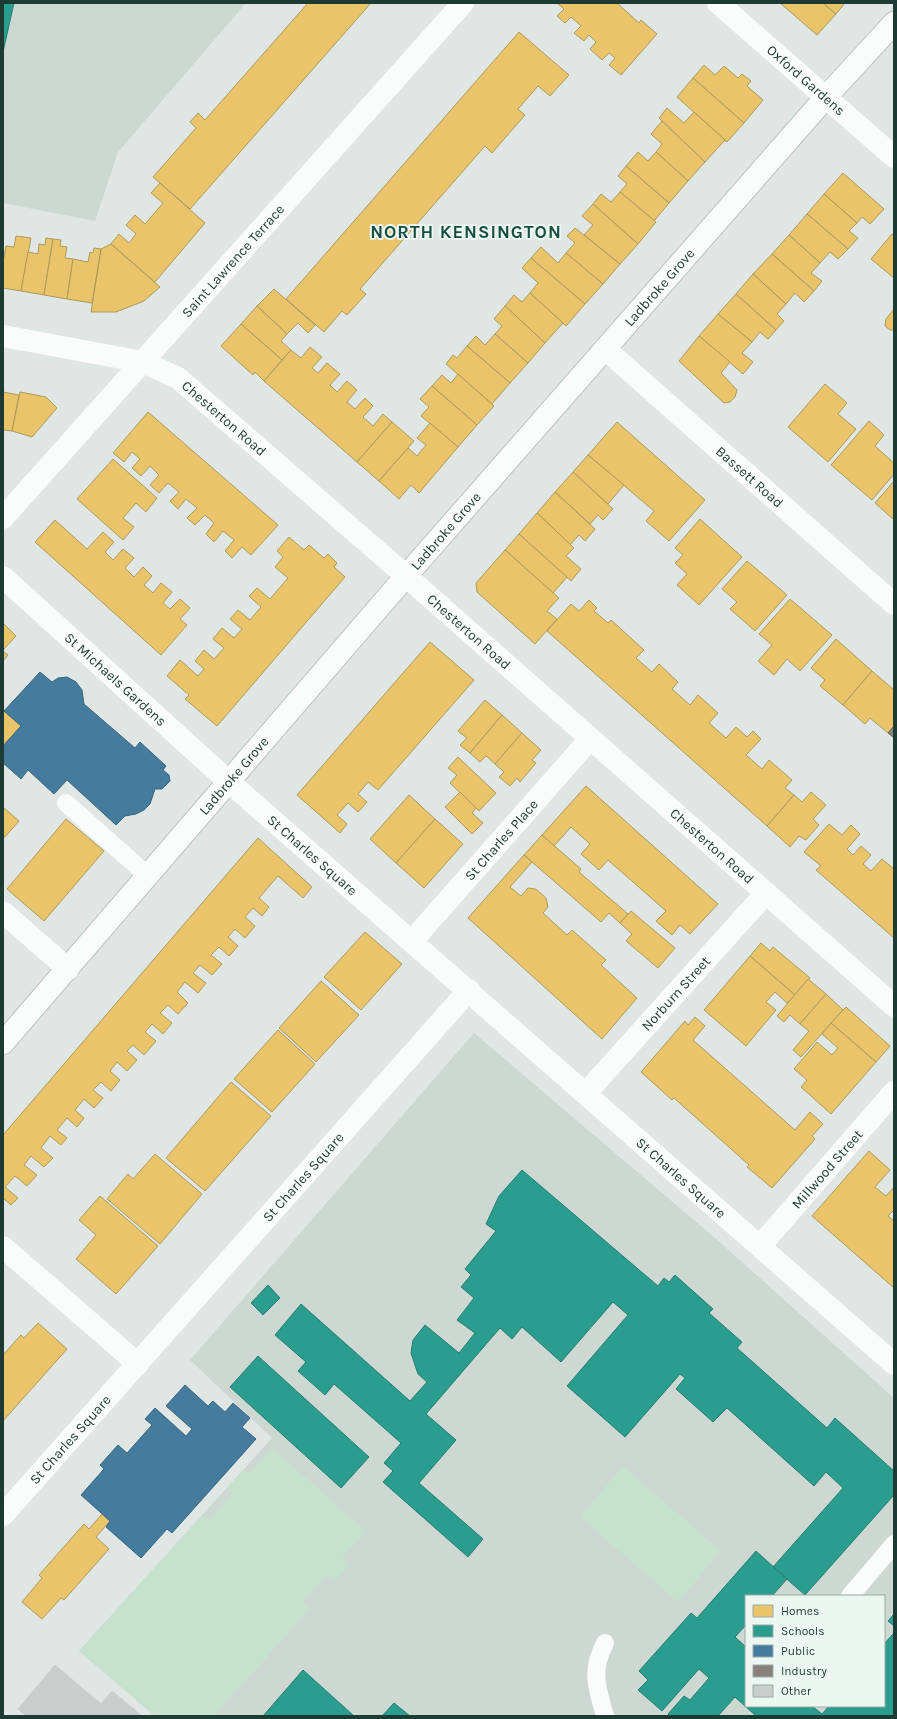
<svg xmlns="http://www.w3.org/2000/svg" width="897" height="1719" viewBox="0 0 897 1719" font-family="Karla,sans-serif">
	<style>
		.built { fill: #cdd8d3; fill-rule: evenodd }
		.green { fill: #c7e1cf }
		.homes { fill: #e9c46a; stroke: #ac9b5a }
		.schools { fill: #2a9d8f; stroke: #267f73 }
		.public { fill: #457b9d; stroke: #39687d }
		.industry { fill: #8a817c; stroke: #696c66 }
		.building { fill: #c7cecb; stroke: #c8cfcc }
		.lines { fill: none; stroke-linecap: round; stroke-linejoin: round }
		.secondary-casing { stroke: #b9c3bf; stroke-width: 24 }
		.service { stroke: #fafbfb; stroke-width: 18 }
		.minor { stroke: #fafbfb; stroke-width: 22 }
		.tertiary { stroke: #fafbfb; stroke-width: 22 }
		.secondary { stroke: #fafbfb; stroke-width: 22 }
		.labels { text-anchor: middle; stroke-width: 4; stroke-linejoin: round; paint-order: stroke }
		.street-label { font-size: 14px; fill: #1d3a33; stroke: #edf7f2 }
		.district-label { font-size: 18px; font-weight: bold; letter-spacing: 1px; fill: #184d41; stroke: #edf7f2 }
	</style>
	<rect width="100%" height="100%" fill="#e0e6e3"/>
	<g class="built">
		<path d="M3,3H246L118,152L95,221L3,203Z"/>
		<path d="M474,1033L715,1238L894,1398V1716H155L79,1651L272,1438L190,1360ZM746,1596H884V1706H746Z"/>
	</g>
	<g class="green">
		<path d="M272,1448L366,1531L342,1558L349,1565L334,1582L326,1576L303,1602L310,1609L214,1716H155L79,1651L203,1514L210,1519L233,1493L227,1488L243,1470L249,1474Z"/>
		<path d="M623,1466L721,1551L678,1602L580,1517Z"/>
	</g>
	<g class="homes">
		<path d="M308,3H371L190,209L153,177L196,128L190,122L198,113L205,120Z"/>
		<path d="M557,3H617L639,23L641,20L657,34L621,75L609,65L615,58L609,53L602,60L590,49L596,42L589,35L584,41L574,33L581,26L571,17L565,23L557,16L564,9Z"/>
		<path d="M780,3H823L836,14L817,35Z"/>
		<path d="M823,3H845L836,14Z"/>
		<path d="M519,32L569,75L550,96L538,86L518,109L525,115L492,153L485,146L360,289L366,294L347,315L342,311L324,332L286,299Z"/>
		<path d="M704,65L715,75L724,66L738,78L742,74L751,81L747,86L763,100L744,123L693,78Z"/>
		<path d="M693,78L744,123L727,142L677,97Z"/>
		<path d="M667,108L684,123L694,112L725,140L705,162L659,118Z"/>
		<path d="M662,121L705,162L688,181L656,152L662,144L651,134Z"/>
		<path d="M638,152L648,161L656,152L688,181L669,203L626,166Z"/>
		<path d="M626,166L669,203L654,221L620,192L627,184L618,176Z"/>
		<path d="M843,173L884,209L870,224L862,217L857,223L824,194Z"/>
		<path d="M160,183L205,223L155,282L111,244L119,234L129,243L136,234L126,225L135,215L145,224L163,203L151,193Z"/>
		<path d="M620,192L656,222L638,244L593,204L601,194L611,202Z"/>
		<path d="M824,194L857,223L849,231L858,238L848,249L807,214Z"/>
		<path d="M593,204L638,244L620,264L584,235L593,225L582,216Z"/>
		<path d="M807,214L848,249L838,259L830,252L820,263L789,235Z"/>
		<path d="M575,228L620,264L603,284L566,253L575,243L567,236Z"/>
		<path d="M892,234L894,235V278L871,259Z"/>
		<path d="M789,235L820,263L811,273L822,281L814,291L772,254Z"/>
		<path d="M16,236L31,238L21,291L3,288V262L6,246L14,247Z"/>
		<path d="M46,238L53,239L44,295L21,291L28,252L38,254L39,244L45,245Z"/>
		<path d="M53,239L61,240L60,246L67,247L65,258L73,259L67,299L44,295Z"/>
		<path d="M111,244L160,287L144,301L116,312H91L101,249Z"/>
		<path d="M541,247L558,263L566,253L603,284L585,304L531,258Z"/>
		<path d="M94,248L101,249L92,303L67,299L73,259L88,262L90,252L93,253Z"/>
		<path d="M772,254L814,291L804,302L795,293L786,304L753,274Z"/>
		<path d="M531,258L585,304L566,326L530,293L538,283L522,268Z"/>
		<path d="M753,274L786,304L777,314L784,321L776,330L736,294Z"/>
		<path d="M274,289L315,325L308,333L298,323L287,334L257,306Z"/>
		<path d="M530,293L563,323L545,343L505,306L514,295L522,302Z"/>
		<path d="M736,294L776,330L768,339L760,332L752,342L718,314Z"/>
		<path d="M257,306L287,334L281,341L291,350L282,360L241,324Z"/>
		<path d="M505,306L545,343L528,363L495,334L502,326L494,319Z"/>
		<path d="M894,309V330H890L885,326L886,319Z"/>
		<path d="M718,314L752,342L742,353L753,362L743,374L699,336Z"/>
		<path d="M241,324L282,360L264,381L255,372L253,375L221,346Z"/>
		<path d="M495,334L528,363L510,383L467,346L476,336L485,345Z"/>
		<path d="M699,336L730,362L721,373L737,390L735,397L730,402L724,403L679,361Z"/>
		<path d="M467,346L510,383L492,404L446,364L453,355L457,358Z"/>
		<path d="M310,347L322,357L312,368L318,373L327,363L340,374L330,385L337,392L347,381L357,390L347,402L355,409L365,398L373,406L363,417L373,426L383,414L392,422L357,462L264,381L291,350L301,358Z"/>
		<path d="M458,374L494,406L477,425L432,386L442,375L451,383Z"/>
		<path d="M825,384L847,403L838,414L856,429L828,462L788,427Z"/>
		<path d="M432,386L477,425L458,447L421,416L429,407L420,399Z"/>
		<path d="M3,392L19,395L12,431L3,430Z"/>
		<path d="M20,392L46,397L57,408L32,437L12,431Z"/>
		<path d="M148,412L278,525L251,555L242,547L232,558L225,551L234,540L223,531L214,542L206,534L214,523L205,515L195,525L187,518L197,508L186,499L178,509L170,501L179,492L168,483L159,493L150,485L159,475L150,466L141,476L132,468L140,459L132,452L124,462L113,453Z"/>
		<path d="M869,421L884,435L875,446L894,463V474L872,500L831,465Z"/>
		<path d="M392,422L414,441L379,481L357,462Z"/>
		<path d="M617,422L705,500L669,541L646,521L654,511L588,455Z"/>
		<path d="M430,423L458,447L419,493L411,485L399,499L379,481L408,448L417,456L426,445L417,438Z"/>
		<path d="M588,455L624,485L608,504L573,472Z"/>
		<path d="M113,459L157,498L146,512L136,503L123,518L134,527L123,540L77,499Z"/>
		<path d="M573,472L613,509L603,520L598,515L590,524L555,492Z"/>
		<path d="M894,481V520L875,503Z"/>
		<path d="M555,492L595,529L585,541L579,535L570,545L537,513Z"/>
		<path d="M537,513L574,548L566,556L581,569L571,581L519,534Z"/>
		<path d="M700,519L742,557L699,605L677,585L687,574L675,563L683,555L675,548Z"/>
		<path d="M55,520L87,549L103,532L114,542L105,552L113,560L123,549L134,558L125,568L134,577L143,567L152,576L144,585L153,593L161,583L172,592L163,603L170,609L180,599L190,608L180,619L187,625L161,655L35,542Z"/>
		<path d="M519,534L567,577L553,593L505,550Z"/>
		<path d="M289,537L304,550L309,545L324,558L328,554L337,563L334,567L345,577L217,726L185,699L189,695L167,676L180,660L198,676L204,669L195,661L204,650L214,659L224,648L213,639L222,628L234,638L242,629L230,619L238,610L250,620L261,607L249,596L257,588L270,599L288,578L275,567L283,557L277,551Z"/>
		<path d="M505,550L559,598L547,611L557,619L535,644L477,592L476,583Z"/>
		<path d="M747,561L787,595L755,631L730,609L737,602L722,589Z"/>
		<path d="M790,599L832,635L800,671L787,659L774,675L758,661L772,645L759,634Z"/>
		<path d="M589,600L597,608L594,611L608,623L611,620L644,650L636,658L652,672L659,664L678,682L672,689L690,705L698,695L718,713L709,723L726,738L736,727L747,737L753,731L761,739L746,755L762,769L769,760L792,780L785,788L794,795L767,826L547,631L571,604L579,611Z"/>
		<path d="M3,623L16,636L3,650Z"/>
		<path d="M836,639L872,671L843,705L820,686L825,680L811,668Z"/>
		<path d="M430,642L474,680L378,790L368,782L358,794L367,802L358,812L348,803L337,815L347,824L340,833L297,795Z"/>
		<path d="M3,651L8,655L3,661Z"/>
		<path d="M872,671L894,690V726L888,733L870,718L865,724L843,705Z"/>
		<path d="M485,700L502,715L470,753L460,745L467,738L458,731Z"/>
		<path d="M3,709L21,726L3,746Z"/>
		<path d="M502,715L522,733L495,764L486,756L480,762L470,753Z"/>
		<path d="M522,733L541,750L532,760L536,763L520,782L517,778L510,786L499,777L504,772L495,764Z"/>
		<path d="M458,757L496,793L479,811L450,783L457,775L448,768Z"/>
		<path d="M586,786L718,904L690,934L680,925L672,935L656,921L666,911L608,860L599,870L581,854L590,844L571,827L554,846L542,835Z"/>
		<path d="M460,792L476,808L472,813L483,823L472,834L445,807Z"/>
		<path d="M811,792L826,805L813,819L819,825L806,840L799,836L790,847L767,826L794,795L802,802Z"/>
		<path d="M409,795L435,819L396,863L370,839Z"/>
		<path d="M3,807L19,821L3,839Z"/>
		<path d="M66,819L104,851L44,921L7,889Z"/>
		<path d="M435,819L463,844L424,888L396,863Z"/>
		<path d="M829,824L842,835L851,825L860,834L847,849L853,855L861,846L871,855L863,864L871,871L882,859L894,869V938L816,870L821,866L804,852Z"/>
		<path d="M542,835L581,869L579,872L628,914L620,923L609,913L601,922L524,855Z"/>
		<path d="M258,838L312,887L303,898L278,876L259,898L269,907L262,916L253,908L245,917L255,926L245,938L235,929L228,937L238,946L229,956L219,947L211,955L222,964L212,975L200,965L193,973L206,983L198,993L185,982L177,992L188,1003L178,1014L168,1005L160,1013L172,1023L163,1034L152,1024L145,1032L156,1041L144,1055L133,1045L127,1051L137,1060L127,1071L117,1062L110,1071L120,1080L111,1091L101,1082L93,1090L103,1098L94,1108L84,1099L75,1110L84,1118L77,1127L67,1118L57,1130L67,1138L61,1145L50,1136L41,1148L53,1158L44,1167L31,1156L24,1165L37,1175L27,1186L15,1176L5,1187L18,1198L11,1205L3,1198V1135Z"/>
		<path d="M524,855L532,862L510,887L521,896L528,888L536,889L546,898L548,907L543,913L567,935L572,930L606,960L601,965L637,998L602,1039L468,918Z"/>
		<path d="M631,911L675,948L658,968L626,941L632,934L620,923Z"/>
		<path d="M365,932L402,964L361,1010L324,977Z"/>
		<path d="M761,943L770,951L773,947L810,978L795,995L750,956Z"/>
		<path d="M750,956L795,995L787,1003L775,992L766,1002L776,1010L746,1046L704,1010Z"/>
		<path d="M808,979L826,994L800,1024L790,1015L784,1022L777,1016Z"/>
		<path d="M321,981L359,1015L316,1062L279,1028Z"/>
		<path d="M826,994L843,1010L801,1057L793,1050L809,1031L800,1024Z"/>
		<path d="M846,1007L890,1046L876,1062L831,1023Z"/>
		<path d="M695,1017L705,1026L693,1040L795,1130L810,1112L823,1124L812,1136L815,1139L772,1188L747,1167L749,1165L674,1098L672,1100L641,1072L685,1021L688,1025Z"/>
		<path d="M831,1023L876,1062L831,1114L801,1087L807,1080L794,1069L817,1042L832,1055L838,1048L822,1034Z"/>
		<path d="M278,1030L315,1064L272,1112L234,1079Z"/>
		<path d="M231,1082L271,1116L205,1191L166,1158Z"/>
		<path d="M869,1151L890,1170L875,1187L886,1196L894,1187V1210L888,1216L894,1221V1288L812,1216Z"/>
		<path d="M155,1154L202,1194L160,1244L107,1199L128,1174L133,1179Z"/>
		<path d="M100,1196L158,1246L116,1294L76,1259L96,1235L79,1220Z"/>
		<path d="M38,1323L67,1349L3,1421V1355L21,1335L24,1338Z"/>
		<path d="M102,1514L110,1521L96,1537L109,1549L64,1600L61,1598L42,1619L22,1602L42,1578L39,1575L84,1524L89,1529Z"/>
	</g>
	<g class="schools">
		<path d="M3,3H14L3,52Z"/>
		<path d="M522,1170L658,1286L664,1278L669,1282L675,1275L713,1309L709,1313L742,1342L737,1348L827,1428L835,1418L894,1471V1495L805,1595L773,1567L843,1488L826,1472L814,1486L727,1408L713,1422L676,1389L685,1378L680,1374L625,1437L567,1386L628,1315L613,1302L561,1362L522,1327L512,1339L500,1328L426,1414L456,1440L419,1483L483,1539L468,1557L383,1482L393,1471L384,1463L401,1443L334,1384L325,1395L298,1371L306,1362L275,1335L301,1304L410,1401L427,1382L418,1374L411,1353L413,1340L425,1325L459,1353L475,1333L457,1320L474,1298L461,1287L471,1275L465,1269L496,1231L486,1224L499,1196Z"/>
		<path d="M268,1285L280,1298L263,1315L251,1303Z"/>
		<path d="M258,1356L369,1457L341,1488L230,1387Z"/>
		<path d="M756,1551L787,1579L772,1596H746V1625L735,1637L746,1647V1706H812L822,1714L829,1706H884V1644L894,1633V1716H756L735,1697L718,1716H670L668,1714L684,1696L690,1700L709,1678L699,1669L662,1711L638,1690L648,1680L639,1671L691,1613L697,1618Z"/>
		<path d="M894,1614V1626L888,1621Z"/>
		<path d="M303,1670L354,1716H263Z"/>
		<path d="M394,1703L410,1716H382Z"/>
	</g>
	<g class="public">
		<path d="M40,672L52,682L58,678L67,677L76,682L82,690L84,704L135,748L140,742L166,766L163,770L169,775L170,781L162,789H155L150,804L144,810L136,814L125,816L116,825L67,780L54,794L28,770L21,779L3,763V746L21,726L4,711Z"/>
		<path d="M185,1385L208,1406L213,1401L225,1412L233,1403L250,1418L242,1427L256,1439L172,1533L167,1529L141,1558L106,1527L110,1521L81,1495L104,1469L100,1465L118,1445L127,1453L152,1425L145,1419L155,1408L186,1436L192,1429L166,1406Z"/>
	</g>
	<path class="industry" d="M894,726V738L888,733Z"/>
	<path class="building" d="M55,1665L101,1704L112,1691L142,1716H26L18,1709Z"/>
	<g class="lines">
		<g class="secondary-casing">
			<g id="secondary">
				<path id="s11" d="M3,1043L406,576L826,97L894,23"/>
			</g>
		</g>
		<g class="service">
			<path d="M66,803L148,876"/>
			<path d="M850,1596L894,1544"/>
			<path d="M605,1643C590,1672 597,1687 605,1716"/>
		</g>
		<g class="minor">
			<path id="s1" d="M718,3L894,157"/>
			<path id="s2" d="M605,349L894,604"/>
			<path id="s3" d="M3,518L463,3"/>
			<path id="s4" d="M406,576L894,1006"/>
			<path id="s5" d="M3,577L228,781L894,1364"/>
			<path d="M3,912L68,969"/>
			<path id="s6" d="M412,941L590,739"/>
			<path id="s7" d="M586,1093L766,893"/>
			<path id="s8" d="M760,1246L894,1092"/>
			<path d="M3,1247L138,1364"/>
			<path id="s9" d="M3,1515L469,990"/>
		</g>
		<path class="tertiary" id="s10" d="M3,336L143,362L178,378L406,576"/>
		<use href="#secondary" class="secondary"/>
	</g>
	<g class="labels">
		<g class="street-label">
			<text dy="5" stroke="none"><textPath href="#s1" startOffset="117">Oxford Gardens</textPath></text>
			<text dy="5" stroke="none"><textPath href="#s3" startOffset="345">Saint Lawrence Terrace</textPath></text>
			<text dy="5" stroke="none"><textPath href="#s11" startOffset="1001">Ladbroke Grove</textPath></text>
			<text dy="5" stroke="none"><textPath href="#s10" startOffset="242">Chesterton Road</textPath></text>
			<text dy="5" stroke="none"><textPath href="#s2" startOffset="193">Bassett Road</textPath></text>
			<text dy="5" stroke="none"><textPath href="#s11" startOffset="677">Ladbroke Grove</textPath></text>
			<text dy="5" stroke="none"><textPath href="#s4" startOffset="84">Chesterton Road</textPath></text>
			<text dy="5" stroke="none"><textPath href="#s5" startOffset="152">St Michaels Gardens</textPath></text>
			<text dy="5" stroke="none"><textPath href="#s11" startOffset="353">Ladbroke Grove</textPath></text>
			<text dy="5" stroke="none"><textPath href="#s6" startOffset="135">St Charles Place</textPath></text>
			<text dy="5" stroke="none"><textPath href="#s4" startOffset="408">Chesterton Road</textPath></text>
			<text dy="5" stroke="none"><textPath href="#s5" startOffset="416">St Charles Square</textPath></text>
			<text dy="5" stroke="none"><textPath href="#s7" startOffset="134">Norburn Street</textPath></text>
			<text dy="5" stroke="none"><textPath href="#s8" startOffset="102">Millwood Street</textPath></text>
			<text dy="5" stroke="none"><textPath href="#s9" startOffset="452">St Charles Square</textPath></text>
			<text dy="5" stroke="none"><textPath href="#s5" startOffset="906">St Charles Square</textPath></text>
			<text dy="5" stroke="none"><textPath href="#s9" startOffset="101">St Charles Square</textPath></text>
		</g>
		<g class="district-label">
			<text x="466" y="238">NORTH KENSINGTON</text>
		</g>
	</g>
	<rect width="897" height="1719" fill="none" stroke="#1d3a33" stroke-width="8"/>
	<rect x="745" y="1595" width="140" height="112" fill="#edf7f2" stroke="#9aaba6"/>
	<rect x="753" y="1605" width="20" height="12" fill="#e9c46a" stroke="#9aaba6"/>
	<text x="781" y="1615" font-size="12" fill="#1d3a33">Homes</text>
	<rect x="753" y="1625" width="20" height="12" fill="#2a9d8f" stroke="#9aaba6"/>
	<text x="781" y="1635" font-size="12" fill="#1d3a33">Schools</text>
	<rect x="753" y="1645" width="20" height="12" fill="#457b9d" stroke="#9aaba6"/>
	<text x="781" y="1655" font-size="12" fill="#1d3a33">Public</text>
	<rect x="753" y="1665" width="20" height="12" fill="#8a817c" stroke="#9aaba6"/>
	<text x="781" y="1675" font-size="12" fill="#1d3a33">Industry</text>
	<rect x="753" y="1685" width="20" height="12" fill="#c7cecb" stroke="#9aaba6"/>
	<text x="781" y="1695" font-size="12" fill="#1d3a33">Other</text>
</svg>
